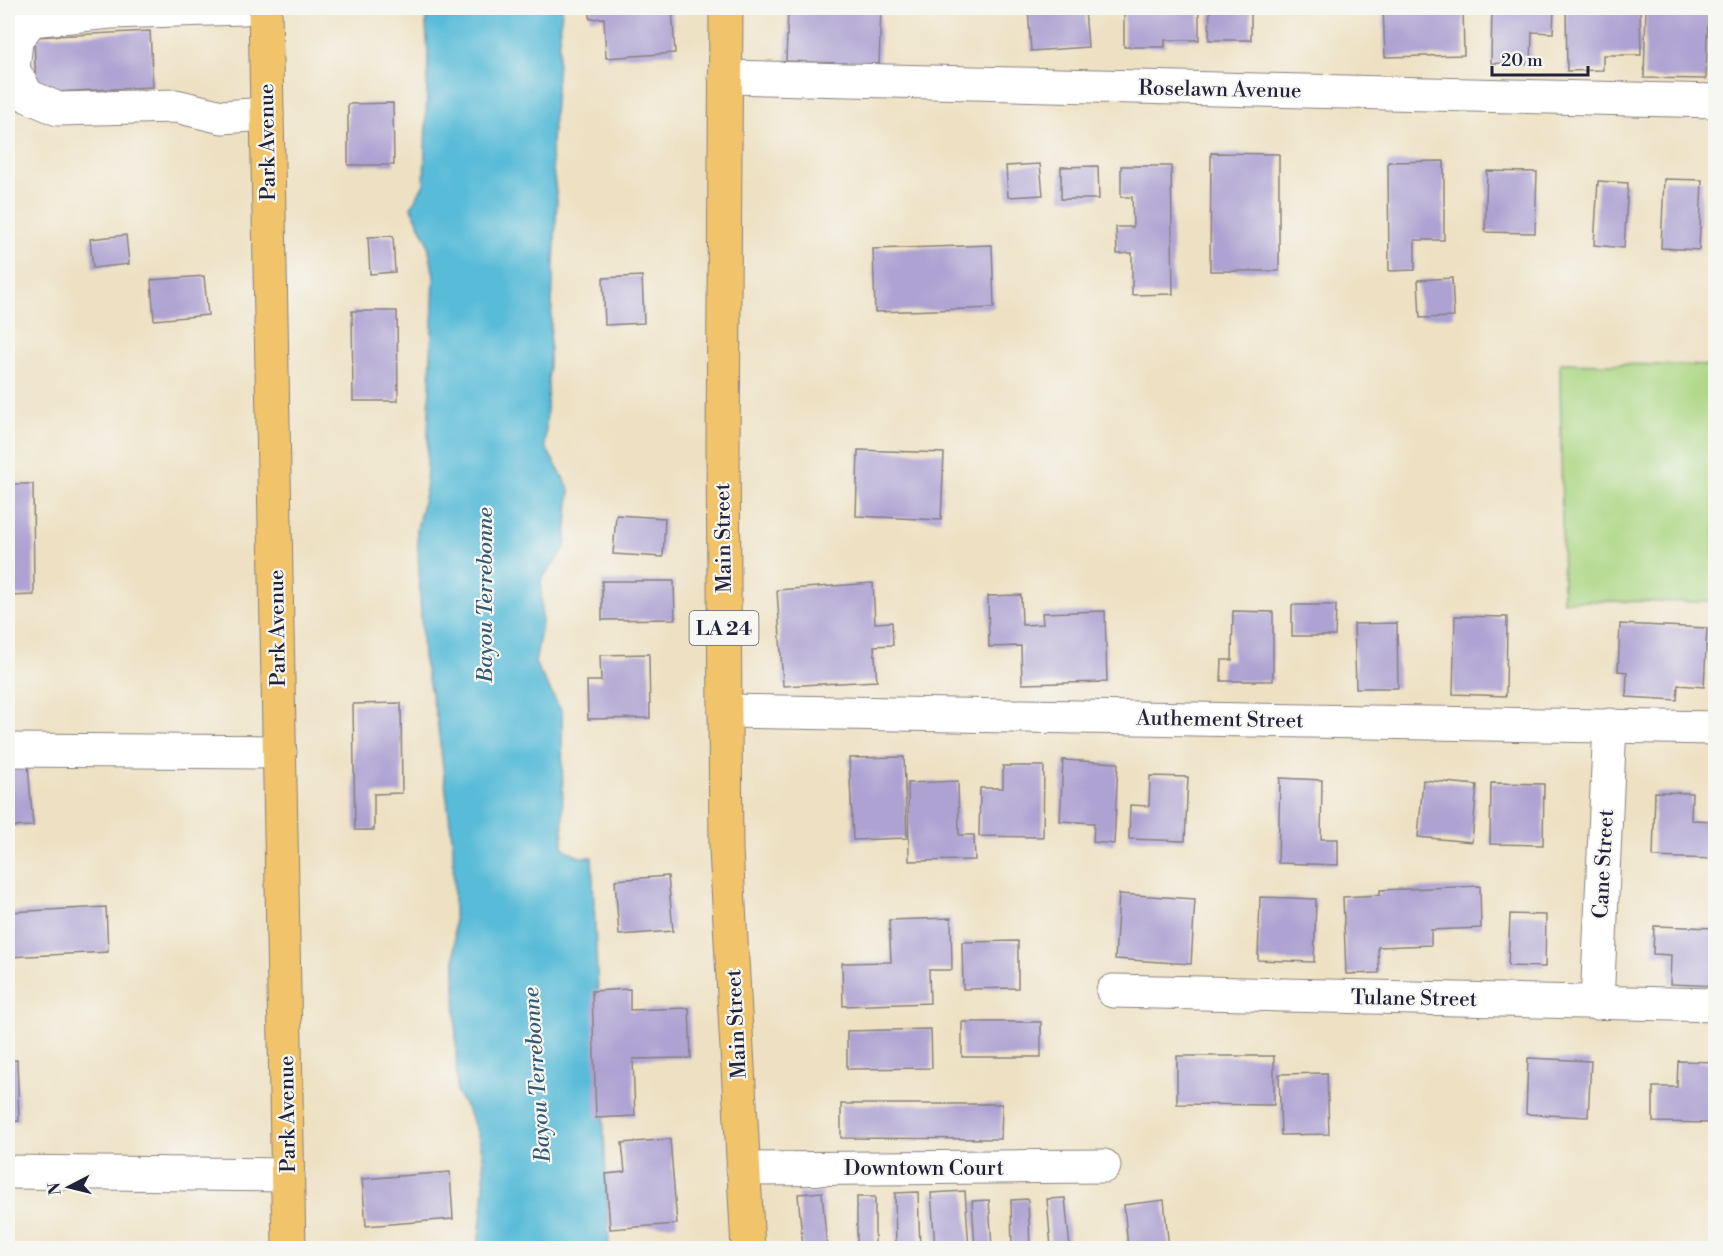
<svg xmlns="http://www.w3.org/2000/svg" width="1723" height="1256" viewBox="0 0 1723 1256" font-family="'Libre Bodoni',serif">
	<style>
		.green { fill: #abd682; stroke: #667c5e; stroke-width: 1.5 }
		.water { fill: #59bbd8; stroke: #3e6e8a; stroke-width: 1.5 }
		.building { fill: #ada2d2 }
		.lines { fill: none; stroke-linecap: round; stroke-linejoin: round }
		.minor-casing { stroke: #88827f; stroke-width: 35 }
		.major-casing { stroke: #88827f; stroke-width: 35 }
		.minor { stroke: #fff; stroke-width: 33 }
		.major { stroke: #f1c36a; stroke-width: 33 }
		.labels { text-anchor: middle; stroke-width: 4.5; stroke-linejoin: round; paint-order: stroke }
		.shield { fill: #f6f6f2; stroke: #626272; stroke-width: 1.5 }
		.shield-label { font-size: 20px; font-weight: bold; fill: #22223b }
		.street-label { font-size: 21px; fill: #22223b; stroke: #f6f6f2 }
		.water-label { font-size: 22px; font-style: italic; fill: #355872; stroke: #f6f6f2 }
	</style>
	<rect width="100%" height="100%" fill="#f6f6f2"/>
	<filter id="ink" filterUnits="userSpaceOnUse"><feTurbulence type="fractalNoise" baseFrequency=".0167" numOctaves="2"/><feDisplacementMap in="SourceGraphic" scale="12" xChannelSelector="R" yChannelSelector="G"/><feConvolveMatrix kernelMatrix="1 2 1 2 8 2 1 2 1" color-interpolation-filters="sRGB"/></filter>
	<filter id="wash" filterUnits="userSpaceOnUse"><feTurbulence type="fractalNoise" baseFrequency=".008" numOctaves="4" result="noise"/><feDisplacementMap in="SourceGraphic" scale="24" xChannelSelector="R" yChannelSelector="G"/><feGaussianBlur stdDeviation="1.35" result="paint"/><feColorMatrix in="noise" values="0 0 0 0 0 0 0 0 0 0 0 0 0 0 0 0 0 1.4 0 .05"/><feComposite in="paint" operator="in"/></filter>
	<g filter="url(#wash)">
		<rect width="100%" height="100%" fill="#eee1c3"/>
		<path class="green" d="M1560,363L1715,366V602L1563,601Z"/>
		<path class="water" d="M425,8H562L551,155L557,200L545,446L570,490L565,548L541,580L542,624L535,663L562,712L563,848L579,857H592L609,1248H478C484,1184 495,1150 457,1093L453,846L437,720L423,657L417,529L426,489L434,276L427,240L411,207L424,184L428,55Z"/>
		<g id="blocks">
			<g class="building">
				<path d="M590,8H672L675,53L606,58L604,18L590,19Z"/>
				<path d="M788,8H881L879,65L786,61Z"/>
				<path d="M1028,8H1091L1085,10L1088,47L1031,51Z"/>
				<path d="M1124,8H1199V40H1165V47H1124Z"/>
				<path d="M1210,8H1251V40H1209Z"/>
				<path d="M1383,8H1463L1464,55L1385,57Z"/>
				<path d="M1492,8H1554L1553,33L1532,32L1531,64L1491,63Z"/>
				<path d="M1566,8H1640L1641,55H1603V70L1567,71Z"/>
				<path d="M1646,8H1708L1706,79L1644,78Z"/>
				<path d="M150,31L153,87L36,93L34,37Z"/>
				<path d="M393,103L394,165H348V104Z"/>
				<path d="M1211,153L1279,154V271H1210Z"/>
				<path d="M1444,161V240H1415V270L1389,271L1388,162Z"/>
				<path d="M1040,164L1043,195L1008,197L1006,166Z"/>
				<path d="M1098,166L1099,199H1061V167Z"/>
				<path d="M1121,166H1171L1173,294L1132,295V253L1117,254L1116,227H1133L1132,197H1121Z"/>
				<path d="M1487,171L1537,172L1535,233L1485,232Z"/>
				<path d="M1664,179L1702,180L1699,250L1661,248Z"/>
				<path d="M1598,181L1628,183L1624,248L1594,245Z"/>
				<path d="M126,235L129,264L93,268L90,239Z"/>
				<path d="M393,236L395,272L370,274L368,237Z"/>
				<path d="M992,245L994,308L875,312L873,249Z"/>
				<path d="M204,276L208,315L154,320L151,280Z"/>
				<path d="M642,276L644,323L605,325L603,278Z"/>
				<path d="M1452,278L1454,317L1420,318L1418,280Z"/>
				<path d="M352,311H397L398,401H353Z"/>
				<path d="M858,450L944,453L941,520L856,516Z"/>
				<path d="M8,484H33L34,595L8,596Z"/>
				<path d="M616,515L665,518L663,557L613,554Z"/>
				<path d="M602,581H674L675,619L602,620Z"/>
				<path d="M873,583L875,623L892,622L893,645L874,646L877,681L783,686L777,590Z"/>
				<path d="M1021,595L1022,625L1043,624L1042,613L1105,611L1107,682L1022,684L1021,646L989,647L988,596Z"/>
				<path d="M1292,605H1336L1335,636H1292Z"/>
				<path d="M1233,611L1273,612V681H1221L1222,660H1232Z"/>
				<path d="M1455,616L1507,617L1506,696L1453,694Z"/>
				<path d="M1397,623L1398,688H1356L1354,624Z"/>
				<path d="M1712,623H1716V662L1710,661Z"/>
				<path d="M1620,624L1707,628L1704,687L1678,685L1677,700L1626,697L1627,672L1618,671Z"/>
				<path d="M649,654L650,718L588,719L587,681H601L600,655Z"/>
				<path d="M401,703L402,793L374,794V830H355L353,704Z"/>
				<path d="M904,757L907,838L853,840L849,758Z"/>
				<path d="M1063,760L1118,763L1114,844L1093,842L1094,823L1060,821Z"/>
				<path d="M28,765L33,826L8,827V766Z"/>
				<path d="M1003,766H1044L1043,837L979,836L980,788H1003Z"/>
				<path d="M1150,776L1188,777L1185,841L1129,839L1130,805L1149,806Z"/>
				<path d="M1280,778L1322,780L1321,839H1338V865L1278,863Z"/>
				<path d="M1423,780L1477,785L1472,842L1418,837Z"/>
				<path d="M958,781L959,835H974L975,860L909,861L908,783Z"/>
				<path d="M1491,783L1544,784L1543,845L1490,844Z"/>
				<path d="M1655,792L1692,793L1691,820L1716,821V859L1653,857Z"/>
				<path d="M668,876L673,931L619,935L615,880Z"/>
				<path d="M1480,886L1481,928L1431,930V945L1378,947L1379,973L1346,974L1343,897L1380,895V890Z"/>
				<path d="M1119,894L1195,899L1191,964L1115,959Z"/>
				<path d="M1260,897L1316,899L1314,962L1258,960Z"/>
				<path d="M106,907L108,952L8,957V912Z"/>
				<path d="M1510,914L1546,915L1545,967L1508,966Z"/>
				<path d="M951,918L952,970H929L930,1003L843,1006L842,963L891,962L889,920Z"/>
				<path d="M1654,926L1716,928V986L1670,984L1671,955L1653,954Z"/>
				<path d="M1018,941V988L963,989L962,942Z"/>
				<path d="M630,989V1010L689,1008L691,1058L633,1059L635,1116L596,1118L592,991Z"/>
				<rect x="962" y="1022" width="79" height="35"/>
				<path d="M931,1029L932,1068L847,1069V1031Z"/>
				<path d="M1177,1056H1274V1105L1177,1104Z"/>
				<path d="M1528,1058L1591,1061L1588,1117L1526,1114Z"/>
				<path d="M17,1060L19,1121L8,1122V1061Z"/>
				<path d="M1678,1061L1716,1062V1123L1653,1122V1087H1677Z"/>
				<path d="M1327,1073L1329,1134L1281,1135L1279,1074Z"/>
				<path d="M841,1104H1002L1001,1139L841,1138Z"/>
				<path d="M670,1139L677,1224L610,1229L606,1174L625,1172L622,1143Z"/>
				<path d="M450,1172L453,1219L366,1226L362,1179Z"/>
				<path d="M965,1191L969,1248H935L931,1193Z"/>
				<path d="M822,1192L827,1248H803L798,1194Z"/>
				<path d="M918,1192L920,1248H896L895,1193Z"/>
				<rect x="857" y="1197" width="18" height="51"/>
				<path d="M1065,1198L1070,1248H1051L1047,1199Z"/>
				<path d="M1028,1199L1030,1248H1012L1011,1200Z"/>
				<path d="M989,1200L992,1248H975L972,1201Z"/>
				<path d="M1164,1200L1169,1248H1128L1124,1205Z"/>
			</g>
		</g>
	</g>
	<g filter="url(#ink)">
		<use href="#blocks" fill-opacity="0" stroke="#88827f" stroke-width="1.5"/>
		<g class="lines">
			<g class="minor-casing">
				<g id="minor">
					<path d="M24,8L31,20L110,12L244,8"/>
					<path d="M31,20L16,40L13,70L28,96L58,109L176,106L222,117L267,114"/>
					<path d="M725,77L1716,101"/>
					<path d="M725,711L1716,728"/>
					<path d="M8,750L280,752"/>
					<path d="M1113,991L1716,1005"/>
					<path d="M1597,1003L1610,725"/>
					<path d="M743,1169L1104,1166"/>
					<path d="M8,1172L288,1175"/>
				</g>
			</g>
			<g class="major-casing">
				<g id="major">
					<path d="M265,8L289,1248"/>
					<path d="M726,8L723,447L726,850L748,1248"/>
				</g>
			</g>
			<use href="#minor" class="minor"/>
			<use href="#major" class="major"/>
		</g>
	</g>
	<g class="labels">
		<rect class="shield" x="689.5" y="611" width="69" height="34" rx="4.5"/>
		<g class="shield-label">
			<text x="724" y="635">LA 24</text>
		</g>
		<g class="street-label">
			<text transform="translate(1220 89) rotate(1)" y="7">Roselawn Avenue</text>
			<text transform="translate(267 142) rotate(-91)" y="7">Park Avenue</text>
			<text transform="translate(723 538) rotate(-91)" y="7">Main Street</text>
			<text transform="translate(277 628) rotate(-91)" y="7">Park Avenue</text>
			<text transform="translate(1220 719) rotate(1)" y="7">Authement Street</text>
			<text transform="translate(1603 864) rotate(-87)" y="7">Cane Street</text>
			<text transform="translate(1414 998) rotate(1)" y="7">Tulane Street</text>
			<text transform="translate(736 1024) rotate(-93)" y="7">Main Street</text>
			<text transform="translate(287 1114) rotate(-91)" y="7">Park Avenue</text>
			<text x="924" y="1175">Downtown Court</text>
		</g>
		<g class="water-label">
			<text transform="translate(484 595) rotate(-90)" y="8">Bayou Terrebonne</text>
			<text transform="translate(536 1075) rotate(-94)" y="8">Bayou Terrebonne</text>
		</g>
	</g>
	<rect width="1723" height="1256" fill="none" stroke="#f6f6f2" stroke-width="30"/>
	<g transform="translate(69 1187) rotate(263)" stroke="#f6f6f2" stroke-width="4.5" paint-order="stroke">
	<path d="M0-4.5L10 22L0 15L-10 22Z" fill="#22223b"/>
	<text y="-9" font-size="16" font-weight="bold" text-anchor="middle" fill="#22223b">N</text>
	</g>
	<path d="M1492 66v9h96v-9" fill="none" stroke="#22223b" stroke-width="3"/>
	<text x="1501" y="66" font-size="18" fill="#22223b" stroke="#f6f6f2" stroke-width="4.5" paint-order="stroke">20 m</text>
</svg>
